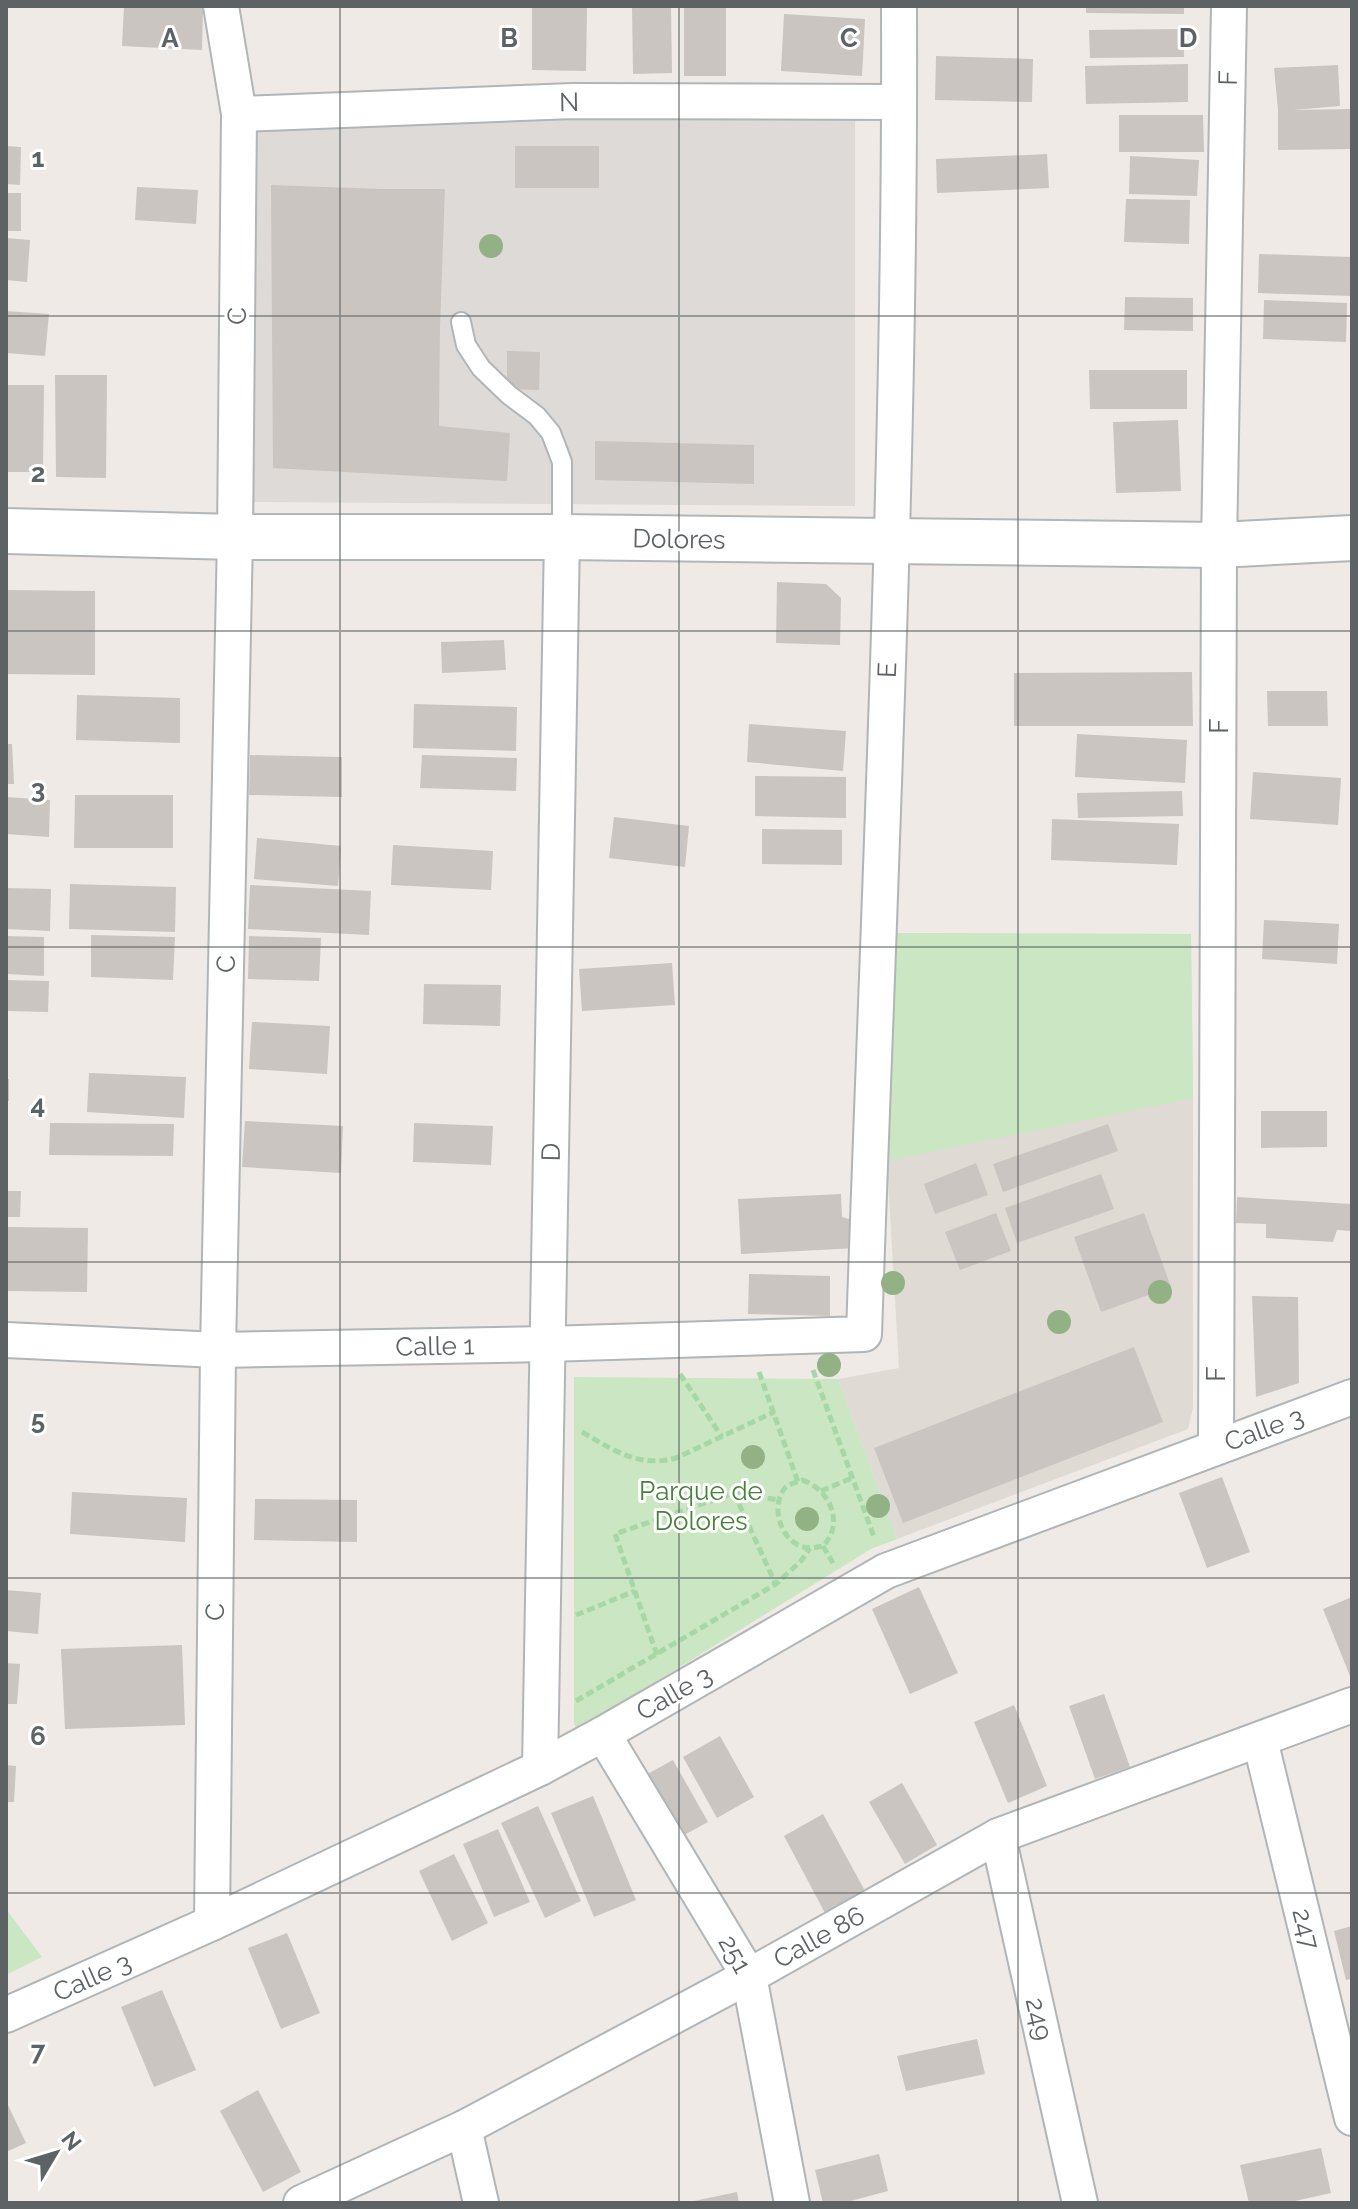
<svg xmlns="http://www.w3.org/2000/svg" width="1358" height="2209" viewBox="0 0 1358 2209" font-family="Raleway,sans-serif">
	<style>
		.industrial { fill: #dedad7 }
		.education { fill: #dfdad3 }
		.green { fill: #cbe6c2 }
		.building { fill: #cac5c1 }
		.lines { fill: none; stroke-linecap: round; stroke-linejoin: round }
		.lane-casing { stroke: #b0b5b7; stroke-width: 22 }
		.street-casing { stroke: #b0b5b7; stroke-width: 38 }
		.secondary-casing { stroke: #b1b7b9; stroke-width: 48 }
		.path { stroke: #a6d7a7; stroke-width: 5; stroke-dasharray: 8 4; stroke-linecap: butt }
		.lane { stroke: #fff; stroke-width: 18 }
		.street { stroke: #fff; stroke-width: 34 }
		.secondary { stroke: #fff; stroke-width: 44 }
		.tree { fill: #92b185 }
		.grid { fill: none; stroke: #5d6365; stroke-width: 2; stroke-opacity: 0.55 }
		.labels { text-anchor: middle; stroke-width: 6; stroke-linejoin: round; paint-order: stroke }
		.street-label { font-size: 26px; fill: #5d6365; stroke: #fff }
		.park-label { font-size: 26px; fill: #468237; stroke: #fff }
		.grid-label { font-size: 26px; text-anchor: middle; font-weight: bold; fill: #5d6365; stroke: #fff; stroke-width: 6; stroke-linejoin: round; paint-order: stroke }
	</style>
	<rect width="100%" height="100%" fill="#efeae5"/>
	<path class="industrial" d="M251,108L855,112V506L248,502Z"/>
	<path class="education" d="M895,933L1191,934L1193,1098V1408L1188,1429L897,1539L838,1379L899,1368L887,1161Z"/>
	<g class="green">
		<path d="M895,933L1191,934L1193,1098L887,1161Z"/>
		<path d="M574,1377L838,1379L897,1539L871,1549L578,1730L574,1724Z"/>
		<path d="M6,1909L42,1957L6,1975Z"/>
	</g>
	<g class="building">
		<path d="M124,6L203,8L202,50L122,46Z"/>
		<path d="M532,6H587L586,71L532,70Z"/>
		<path d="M632,6H671L672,73L633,74Z"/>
		<rect x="684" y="6" width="42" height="70"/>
		<path d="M1086,6H1184V14L1086,13Z"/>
		<path d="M784,14L865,19L862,76L781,71Z"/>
		<path d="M1183,29L1184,57L1090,58L1089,30Z"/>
		<path d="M936,56L1033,59L1032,102L935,100Z"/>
		<path d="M1188,64V102L1086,104L1085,66Z"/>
		<path d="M1338,65L1340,106L1293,110L1352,109V149L1278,150V110L1274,68Z"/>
		<path d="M1119,115H1203L1204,152H1119Z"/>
		<path d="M6,146L21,147L20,185L6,184Z"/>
		<rect x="515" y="146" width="84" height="42"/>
		<path d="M1047,154L1049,188L937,193L936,159Z"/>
		<path d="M1130,156L1199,160L1197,196L1129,194Z"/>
		<path d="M271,185L382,189H445L440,328L439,426L510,433L507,481L273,468Z"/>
		<path d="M137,187L198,190L196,224L135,220Z"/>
		<rect x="6" y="193" width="15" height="38"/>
		<path d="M1126,199L1190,200L1189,244L1124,242Z"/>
		<path d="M6,238L30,240L27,282L6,280Z"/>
		<path d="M1259,254L1352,257V296L1258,293Z"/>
		<path d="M1125,297L1193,298V331L1124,330Z"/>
		<path d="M1264,300L1347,303L1346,342L1263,339Z"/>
		<path d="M6,311L49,314L45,356L6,353Z"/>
		<path d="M507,351L540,352L539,390L507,389Z"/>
		<path d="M1089,370H1187V409H1090Z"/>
		<path d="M55,375H107L106,478L56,477Z"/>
		<path d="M6,385H44L43,472H6Z"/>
		<path d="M1178,420L1181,491L1116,493L1113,422Z"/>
		<path d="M595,441L754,445V484L595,480Z"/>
		<path d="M777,582L826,584L841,598L840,645L776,643Z"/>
		<path d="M6,590L95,591V675L6,674Z"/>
		<path d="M504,640L506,670L442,673L441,642Z"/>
		<path d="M1192,672L1193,726H1014V673Z"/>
		<path d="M1267,691H1327L1328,726H1268Z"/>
		<path d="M77,695L180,698V743L76,740Z"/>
		<path d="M414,704L517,707L516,751L413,748Z"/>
		<path d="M749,724L846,731L843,771L747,762Z"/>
		<path d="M1077,734L1187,740L1185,783L1075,777Z"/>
		<path d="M6,744H12L14,784H6Z"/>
		<path d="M250,755L342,757V797L249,795Z"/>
		<path d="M422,755L517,758L516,791L420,788Z"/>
		<path d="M1253,772L1341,778L1338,825L1250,819Z"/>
		<path d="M755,776L846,777V818L755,816Z"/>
		<path d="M1182,791L1183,816L1078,818L1077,793Z"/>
		<path d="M75,795H173V848H74Z"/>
		<path d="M6,797L50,800L49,837L6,834Z"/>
		<path d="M614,817L689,826L685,867L609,858Z"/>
		<path d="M1052,819L1179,824L1177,865L1051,860Z"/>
		<path d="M762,829L842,830V865L762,864Z"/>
		<path d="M257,838L341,846L338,886L254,879Z"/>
		<path d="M393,845L493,851L491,890L391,885Z"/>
		<path d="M70,884L176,887L175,932L69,929Z"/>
		<path d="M250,885L371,891L369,935L248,929Z"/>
		<path d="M6,888L51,889L50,931L6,929Z"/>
		<path d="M1264,920L1339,924L1337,964L1262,959Z"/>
		<path d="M91,935L175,937L173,980L91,977Z"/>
		<path d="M6,936L44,937V976L6,974Z"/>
		<path d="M249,936L321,938L319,981L248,979Z"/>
		<path d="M672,963L675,1005L582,1011L579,969Z"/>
		<path d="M6,980L49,981L48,1012L6,1011Z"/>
		<path d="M424,984L501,985L500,1026L423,1024Z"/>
		<path d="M252,1022L330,1026L327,1074L249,1069Z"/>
		<path d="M89,1073L186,1077L184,1118L87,1112Z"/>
		<rect x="6" y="1079" width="3" height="22"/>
		<path d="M1261,1111H1327V1147L1261,1148Z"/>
		<path d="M245,1121L343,1126L341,1173L242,1167Z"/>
		<path d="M50,1123L174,1124L173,1156L49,1155Z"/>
		<path d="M414,1123L493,1126L491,1165L413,1162Z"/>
		<path d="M1108,1124L1118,1151L1003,1192L993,1164Z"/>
		<path d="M976,1163L988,1195L935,1214L924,1184Z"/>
		<path d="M1101,1174L1114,1209L1017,1243L1005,1208Z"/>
		<path d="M6,1191H21L20,1217H6Z"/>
		<path d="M841,1194L842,1217L856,1221L857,1248L741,1254L738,1199Z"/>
		<path d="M1237,1197L1351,1204L1350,1231L1337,1230L1333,1242L1266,1238V1224L1236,1223Z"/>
		<path d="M996,1213L1011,1251L960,1270L945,1232Z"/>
		<path d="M1144,1213L1171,1287L1101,1312L1074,1237Z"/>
		<path d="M6,1227L88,1228L87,1292L6,1291Z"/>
		<path d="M749,1274L830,1276V1316L748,1314Z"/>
		<path d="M1252,1296L1298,1297L1299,1383L1256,1397Z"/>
		<path d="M1134,1347L1163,1422L903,1523L874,1448Z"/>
		<path d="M1222,1477L1250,1552L1207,1568L1179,1493Z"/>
		<path d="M72,1492L187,1498L185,1542L70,1534Z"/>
		<path d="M255,1499L357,1500V1542L254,1540Z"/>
		<path d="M919,1587L958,1673L910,1694L872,1609Z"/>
		<path d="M6,1590L41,1593L38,1634L6,1631Z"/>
		<path d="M1352,1597V1681L1323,1609Z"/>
		<path d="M182,1645L185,1725L65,1729L61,1649Z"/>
		<path d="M6,1663L20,1664L17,1704H6Z"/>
		<path d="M1104,1694L1130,1767L1095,1779L1069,1706Z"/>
		<path d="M1014,1705L1047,1786L1008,1803L974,1722Z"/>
		<path d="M720,1736L754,1797L717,1818L683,1757Z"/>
		<path d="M673,1760L708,1822L677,1839L642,1777Z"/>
		<path d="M6,1765L16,1766L14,1802H6Z"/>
		<path d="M902,1783L937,1845L905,1864L869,1802Z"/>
		<path d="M593,1796L636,1900L594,1917L551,1813Z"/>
		<path d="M538,1806L581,1901L545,1918L501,1823Z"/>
		<path d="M823,1814L865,1891L825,1913L784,1836Z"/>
		<path d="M498,1829L530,1902L494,1917L463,1844Z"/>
		<path d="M454,1854L488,1923L452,1941L419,1871Z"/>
		<path d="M1352,1926V1979L1346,1980L1334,1931Z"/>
		<path d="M287,1933L320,2013L281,2029L248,1948Z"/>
		<path d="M162,1990L196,2070L154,2087L121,2007Z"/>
		<path d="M977,2039L985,2074L906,2091L897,2056Z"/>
		<path d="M258,2090L301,2172L263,2192L220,2111Z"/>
		<path d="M6,2101L26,2143L6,2152Z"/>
		<path d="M1321,2148L1331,2193L1286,2203H1249L1240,2165Z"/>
		<path d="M879,2154L888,2191L843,2203H823L815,2170Z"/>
		<path d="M737,2192L739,2203H689V2202Z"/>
	</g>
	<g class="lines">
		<g class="lane-casing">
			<path id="lane" d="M461,322L466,345L481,368L509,395L537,416L551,433L562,462V537"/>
		</g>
		<g class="street-casing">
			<g id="street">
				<path d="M239,114L573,101L899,102"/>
				<path d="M6,1340L218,1350L547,1344L864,1334C879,892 901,449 899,6"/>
				<path d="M1216,1446L1219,545L1229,6"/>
				<path d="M603,1734L749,1976L792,2203"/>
				<path d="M1260,1740L1352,2118"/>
				<path d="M540,1768L562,537"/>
				<path d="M998,1836L1080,2203"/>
				<path d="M212,1923L218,1350L235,537L239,114L221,6"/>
				<path d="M6,2015L212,1923L540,1768L603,1734L886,1571L1352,1397"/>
				<path d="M464,2128L481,2203"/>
				<path d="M301,2203L464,2128L749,1976L998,1836L1352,1705"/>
			</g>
		</g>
		<g class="secondary-casing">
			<path id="secondary" d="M6,531L235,537H562L1219,545L1352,538"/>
		</g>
		<g class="path">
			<path d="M813,1370L874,1537"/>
			<path d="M759,1372L798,1482"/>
			<path d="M680,1374L722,1437"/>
			<path d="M582,1432C613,1450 639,1468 676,1458L774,1412"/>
			<path d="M802,1480C830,1489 845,1524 823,1546C815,1548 806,1549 798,1545C779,1535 771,1505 785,1488C789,1484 797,1482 802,1480Z"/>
			<path d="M821,1491L852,1478"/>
			<path d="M734,1493L776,1585"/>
			<path d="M823,1546L833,1563"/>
			<path d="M576,1615L635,1591"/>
			<path d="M657,1655L615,1534L734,1493L779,1500"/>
			<path d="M576,1701L776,1584L801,1561L810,1548"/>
		</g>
		<use href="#lane" class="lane"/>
		<use href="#street" class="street"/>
		<use href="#secondary" class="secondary"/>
	</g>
	<g class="tree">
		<circle cx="491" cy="246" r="12"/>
		<circle cx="893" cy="1283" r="12"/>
		<circle cx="1160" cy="1292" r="12"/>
		<circle cx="1059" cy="1322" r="12"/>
		<circle cx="829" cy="1365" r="12"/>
		<circle cx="753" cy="1457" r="12"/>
		<circle cx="878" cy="1506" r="12"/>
		<circle cx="807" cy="1519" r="12"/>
	</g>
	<path class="grid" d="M340,6V2203M679,6V2203M1018,6V2203M6,316H1352M6,631H1352M6,947H1352M6,1262H1352M6,1578H1352M6,1893H1352"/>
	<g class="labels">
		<g class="street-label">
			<text transform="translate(1228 78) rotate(-89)" y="9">F</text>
			<text transform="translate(569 102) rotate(-1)" y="9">N</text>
			<text transform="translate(237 316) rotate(-89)" y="9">C</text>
			<text transform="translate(679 539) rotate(1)" y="9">Dolores</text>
			<text transform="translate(887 670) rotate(-88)" y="9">E</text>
			<text transform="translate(1219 726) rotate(-90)" y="9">F</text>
			<text transform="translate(226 964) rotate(-89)" y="9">C</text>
			<text transform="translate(551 1152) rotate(-89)" y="9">D</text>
			<text transform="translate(435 1346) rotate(-1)" y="9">Calle 1</text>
			<text transform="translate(1216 1374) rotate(-90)" y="9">F</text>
			<text transform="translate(1264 1429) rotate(-20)" y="9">Calle 3</text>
			<text transform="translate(215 1612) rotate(-89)" y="9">C</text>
			<text transform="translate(674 1693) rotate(-30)" y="9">Calle 3</text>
			<text transform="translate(1306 1929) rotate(76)" y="9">247</text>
			<text transform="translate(819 1937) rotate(-29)" y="9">Calle 86</text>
			<text transform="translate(735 1954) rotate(61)" y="9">251</text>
			<text transform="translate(92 1977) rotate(-24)" y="9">Calle 3</text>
			<text transform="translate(1039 2019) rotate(77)" y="9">249</text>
		</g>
		<g class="park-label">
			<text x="701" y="1500">Parque de<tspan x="701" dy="30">Dolores</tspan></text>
		</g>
	</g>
	<g class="grid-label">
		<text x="170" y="47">A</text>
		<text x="509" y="47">B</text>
		<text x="849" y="47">C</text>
		<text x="1188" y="47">D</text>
		<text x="38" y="167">1</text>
		<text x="38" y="482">2</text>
		<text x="38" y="798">3</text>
		<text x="38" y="1114">4</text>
		<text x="38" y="1429">5</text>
		<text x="38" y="1745">6</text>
		<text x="38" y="2060">7</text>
	</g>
	<rect width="1358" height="2209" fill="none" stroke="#5d6365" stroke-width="16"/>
	<g transform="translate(56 2153) rotate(52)" stroke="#ffffff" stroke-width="6" paint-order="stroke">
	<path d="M0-6L14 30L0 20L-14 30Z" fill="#5d6365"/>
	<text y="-12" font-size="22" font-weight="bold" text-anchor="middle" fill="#5d6365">N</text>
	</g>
</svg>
